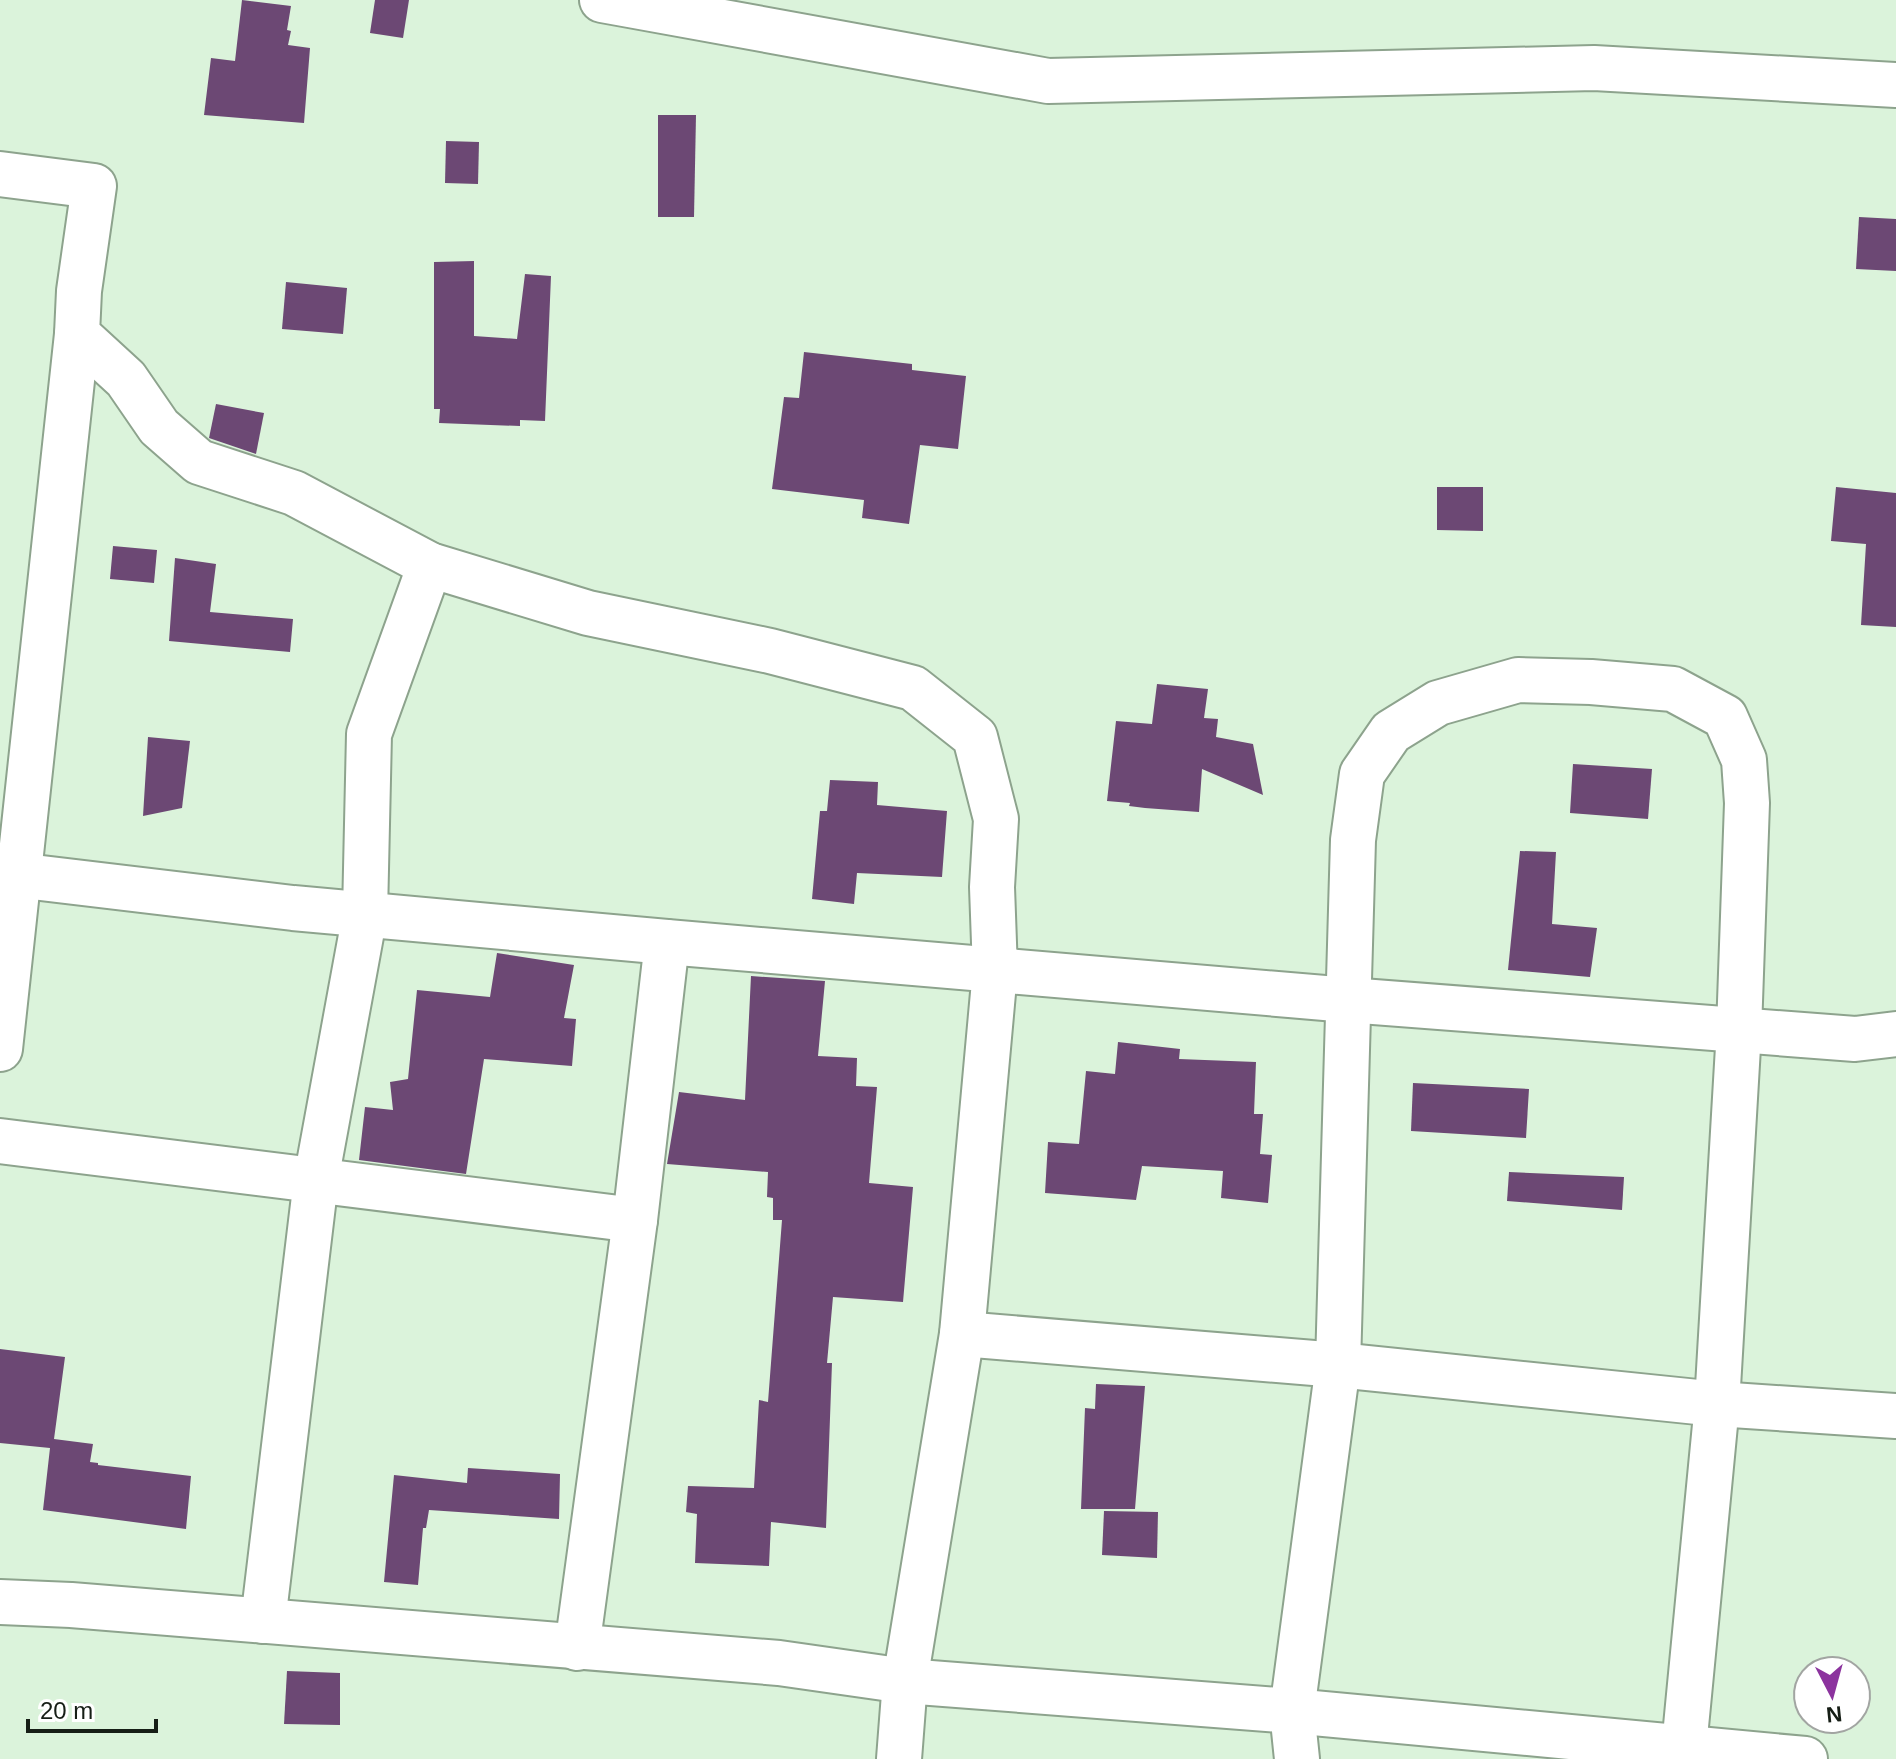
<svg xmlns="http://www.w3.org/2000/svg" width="1896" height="1759" viewBox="0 0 1896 1759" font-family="Arial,sans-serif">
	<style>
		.building { fill: #6c4874 }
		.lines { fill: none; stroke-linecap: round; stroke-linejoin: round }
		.street-casing { stroke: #8da38d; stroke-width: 48 }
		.street { stroke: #fff; stroke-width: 44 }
	</style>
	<rect width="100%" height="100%" fill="#dbf3db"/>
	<g class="building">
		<path d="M242,0L291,6L287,30L291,31L288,45L310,48L304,123L204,115L211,58L235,61Z"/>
		<path d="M375,0H409L403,38L370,33Z"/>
		<path d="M658,115H696L694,217H658Z"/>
		<path d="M446,141L479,142L478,184L445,183Z"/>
		<path d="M1859,217L1896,219V271L1856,269Z"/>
		<path d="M474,261V336L517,339L525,274L551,276L545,421L520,420V426L439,423L440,409H434V262Z"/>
		<path d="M286,282L347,288L343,334L282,329Z"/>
		<path d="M804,352L912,364V370L966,376L958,449L920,445L909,524L862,518L864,500L772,489L784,397L799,398Z"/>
		<path d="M216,404L264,413L256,454L209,438Z"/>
		<path d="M1437,487H1483V531L1437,530Z"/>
		<path d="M1836,487L1896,493V627L1861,625L1866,544L1831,541Z"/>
		<path d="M113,546L157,550L154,583L110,579Z"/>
		<path d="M175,558L216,564L210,612L293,619L290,652L169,641Z"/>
		<path d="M1157,684L1208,689L1204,718L1218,719L1216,737L1253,744L1263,795L1202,769L1199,812L1145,808L1129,806L1130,803L1107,801L1116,721L1152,724Z"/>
		<path d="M148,737L190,741L182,808L143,816Z"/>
		<path d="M1573,764L1652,769L1648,819L1570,813Z"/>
		<path d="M830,780L878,782L877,805L947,811L942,877L857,873L854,904L812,899L820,811H827Z"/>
		<path d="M1520,851L1556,852L1552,924L1597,928L1590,977L1508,970Z"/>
		<path d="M497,953L574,965L564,1018L576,1019L572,1066L484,1059L466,1174L359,1160L365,1107L393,1110L390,1082L408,1079L417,990L490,997Z"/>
		<path d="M751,976L825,981L818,1056L857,1058L856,1086L877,1087L869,1183L913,1187L903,1302L833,1297L827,1363H832L826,1528L771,1522L769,1566L695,1563L697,1514L686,1512L688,1486L754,1488L759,1400L768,1402L782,1220H773V1198L767,1197L768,1172L667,1164L679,1092L745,1100Z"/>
		<path d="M1118,1042L1180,1049L1179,1059L1256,1062L1254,1114H1263L1260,1154L1272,1155L1268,1203L1221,1198L1223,1171L1142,1166L1136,1200L1045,1193L1048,1142L1079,1144L1086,1071L1115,1074Z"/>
		<path d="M1413,1083L1529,1089L1526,1138L1411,1131Z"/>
		<path d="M1509,1172L1624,1177L1622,1210L1507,1201Z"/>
		<path d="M0,1349L65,1357L54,1439L93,1444L90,1462L98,1463V1465L191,1476L186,1529L43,1510L50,1448L0,1443Z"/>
		<path d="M1096,1384L1145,1386L1135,1509H1081L1085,1408L1095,1409Z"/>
		<path d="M468,1468L560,1474L559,1519L429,1510L426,1528H423L418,1585L384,1582L394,1475L467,1483Z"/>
		<path d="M1104,1511L1158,1512L1157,1558L1102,1555Z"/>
		<path d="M287,1671L340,1673V1725L284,1724Z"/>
	</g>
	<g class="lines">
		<g class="street-casing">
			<g id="street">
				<path d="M602,0L1048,81L1594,68L1896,85"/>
				<path d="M0,174L94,186L79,291L77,334L126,379L159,427L199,462L294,493L430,565L588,613L770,651L913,688L975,737L996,819L992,887L995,971L962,1334L905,1681L899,1759"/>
				<path d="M0,873L293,908L667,942L1348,1000L1855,1039L1896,1034"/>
				<path d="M0,1049L77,334"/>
				<path d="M0,1141L635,1220"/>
				<path d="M962,1334L1338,1365L1717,1404L1896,1416"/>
				<path d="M0,1602L71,1605L779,1663L905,1681L1292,1711L1805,1759"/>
				<path d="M263,1621L316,1180L365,914L369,734L430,565"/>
				<path d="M577,1648L635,1220L667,942"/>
				<path d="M1297,1759L1292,1711L1338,1365L1353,840L1362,774L1391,732L1438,703L1518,680L1591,682L1673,689L1725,717L1744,760L1747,803L1739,1030L1717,1404L1684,1747"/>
			</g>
		</g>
		<use href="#street" class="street"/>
	</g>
	<g transform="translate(1832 1695) rotate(174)"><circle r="38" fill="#ffffff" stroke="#a2a5a2" stroke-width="2"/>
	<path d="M0-6L14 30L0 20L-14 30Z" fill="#8c339e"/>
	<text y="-12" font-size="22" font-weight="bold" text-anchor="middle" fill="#161e16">N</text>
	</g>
	<path d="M28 1719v12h128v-12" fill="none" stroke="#161e16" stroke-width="4"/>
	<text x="40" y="1719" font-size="24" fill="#161e16" stroke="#ffffff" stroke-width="6" paint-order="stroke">20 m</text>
</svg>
